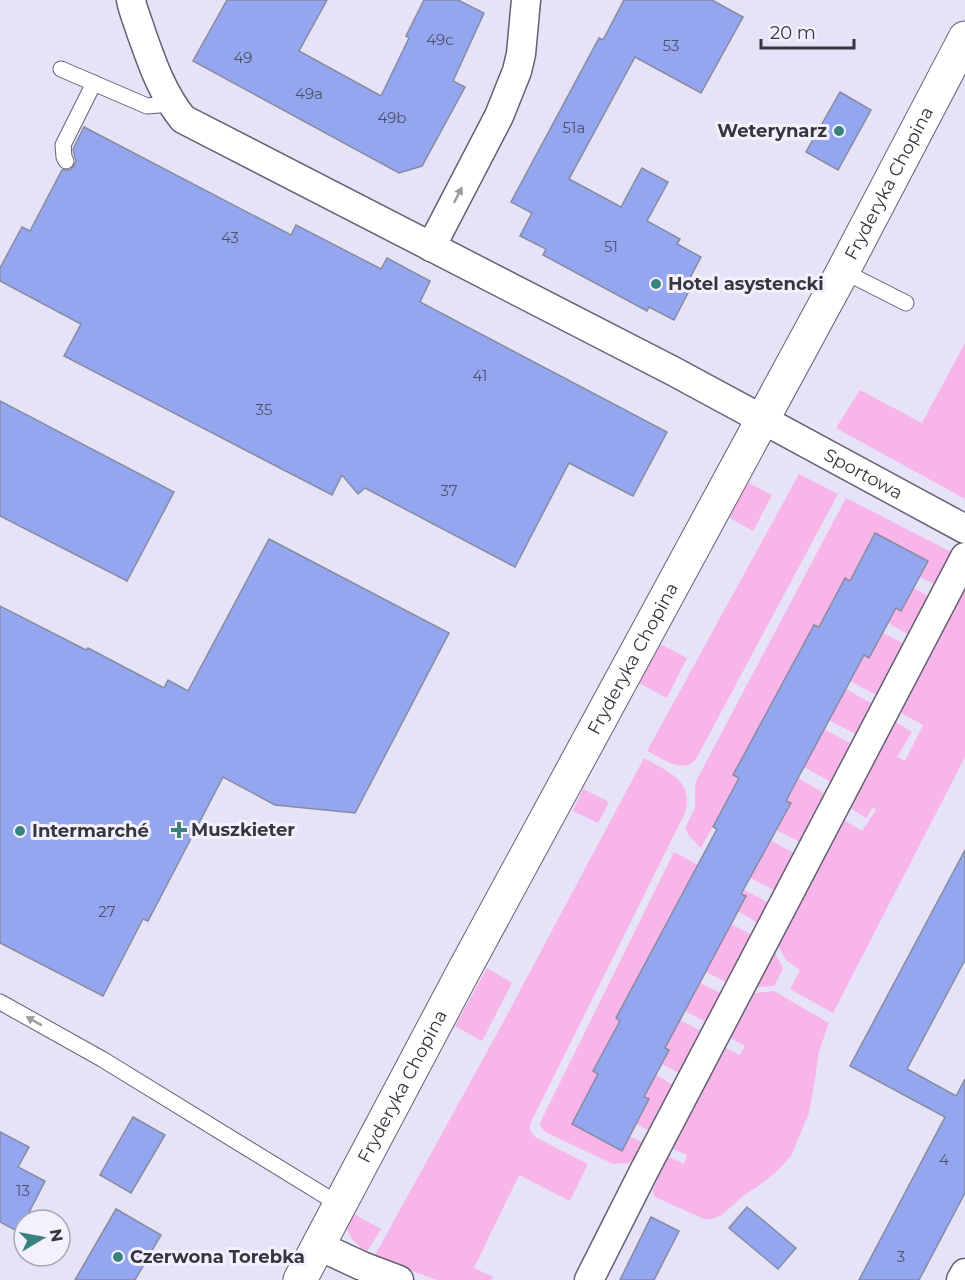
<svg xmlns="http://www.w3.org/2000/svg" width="965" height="1280" viewBox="0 0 965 1280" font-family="Montserrat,sans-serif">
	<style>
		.green { fill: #f8b5e9 }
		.building { fill: #95a6f1; stroke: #868b9f; stroke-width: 1.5 }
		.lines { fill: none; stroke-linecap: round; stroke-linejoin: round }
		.lane-casing { stroke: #646174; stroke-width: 17 }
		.street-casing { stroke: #646174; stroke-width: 31 }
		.secondary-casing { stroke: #646174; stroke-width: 35 }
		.lane { stroke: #fff; stroke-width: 15 }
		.street { stroke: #fff; stroke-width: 28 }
		.secondary { stroke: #fff; stroke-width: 33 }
		.oneway { fill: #9b9a9e }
		.poi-dot { fill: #398280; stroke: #f3f1fe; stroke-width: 2 }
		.labels { text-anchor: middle; stroke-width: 6; stroke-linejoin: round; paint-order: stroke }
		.number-label { font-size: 15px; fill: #4e516b }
		.poi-label { font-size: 18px; font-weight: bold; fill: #37353e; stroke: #f3f1fe; text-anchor: start }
		.street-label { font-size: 18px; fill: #37353e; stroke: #f3f1fe }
	</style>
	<rect width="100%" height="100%" fill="#e6e2f8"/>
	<g class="green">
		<path d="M965,343V499L836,428L860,390L922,423Z"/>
		<path d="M799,474L838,494L696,759C683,775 662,758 647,751Z"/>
		<path d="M747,482L772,495L753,531L728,517Z"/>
		<path d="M846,498L959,556L942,588L920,577L928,561L875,533L850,581L845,578L819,627L814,625L739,778L701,848L690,837L685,828L695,808V786L697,779Z"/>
		<path d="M965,568V757L833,1013L790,989L800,970L786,960L774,939L839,817L862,831L876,810L873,807L866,818L844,804L891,719L912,732L897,757L905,761L923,725L896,710Z"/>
		<path d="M913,588L934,599L913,637L888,623L896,608L901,610Z"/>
		<path d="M883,633L910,647L882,698L850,681L864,655L869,657Z"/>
		<path d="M660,644L687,658L667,698L639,683Z"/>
		<path d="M846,689L878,707L861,737L829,720Z"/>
		<path d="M824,729L857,747L836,785L804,767Z"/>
		<path d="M644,758C668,772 694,780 685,813L530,1124V1130L535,1137L588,1164L570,1201L519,1175L474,1268L493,1277L491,1280H437L374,1257L499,1030Z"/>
		<path d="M798,778L829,796L804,844L776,830L790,803L786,801Z"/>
		<path d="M583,789L609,802L598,823L573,811Z"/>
		<path d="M770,840L799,856L778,892L722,864Z"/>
		<path d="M674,852L767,902L770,906L761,925L738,911L746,896L695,869L616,1018L620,1021L593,1071L598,1074L572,1123L621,1150L629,1136L644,1143L637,1156L633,1160L628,1163L613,1164L545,1132L541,1127L540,1123Z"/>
		<path d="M731,924L754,936L730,984L706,972Z"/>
		<path d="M771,944L783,969L774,986L747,988Z"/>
		<path d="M487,968L512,983L482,1041L455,1026Z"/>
		<path d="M700,983L723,994L708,1023L685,1011Z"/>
		<path d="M774,991L829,1023L819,1051L815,1079L809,1113L791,1156L779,1169L764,1182L743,1196L722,1215L712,1219H704L655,1197C651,1190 654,1187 657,1180L654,1175L660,1153L684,1164L687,1155L663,1145L718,1044L740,1055L745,1046L723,1034L744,994Z"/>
		<path d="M680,1020L703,1032L681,1074L662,1064L669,1050L665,1048Z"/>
		<path d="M656,1075L675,1086L651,1132L636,1124L649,1100L644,1097Z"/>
		<path d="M354,1214L381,1229L366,1253L352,1239L346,1227Z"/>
	</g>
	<g class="building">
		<path d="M227,0H327L299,51L381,96L409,38L406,36L424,0H458L484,13L453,81L465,87L422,166L399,173L193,61Z"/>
		<path d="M624,0H712L743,17L701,93L635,57L569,179L621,207L642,168L668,182L647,221L680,239L677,244L701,257L683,291L688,293L674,320L649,307L647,311L543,255L546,249L520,236L532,213L511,202L599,38L603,40Z"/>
		<path d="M840,92L871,110L838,170L806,152Z"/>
		<path d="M84,127L291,235L296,225L381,269L387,258L430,281L420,302L667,432L633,496L569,463L515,567L365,488L358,494L342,475L332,495L64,356L81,324L0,281V268L22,227L30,231L62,170H70L74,166L76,161L73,149Z"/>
		<path d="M0,401L174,492L127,581L0,516Z"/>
		<path d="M875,533L928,561L901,611L896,608L869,658L864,655L798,778L786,801L791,803L741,894L746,896L665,1048L669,1050L644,1097L649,1099L622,1151L572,1124L598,1074L593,1071L620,1021L616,1018L717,829L713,827L739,778L733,775L814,625L819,627L845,578L850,581Z"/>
		<path d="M269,539L449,633L355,813L275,805L223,777L148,921L143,919L103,996L0,943V606L86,650L88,648L164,688L168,680L188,691Z"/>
		<path d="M965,850V960L907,1069L956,1096L965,1079V1193L919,1280H859L945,1117L850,1066Z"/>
		<path d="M133,1117L165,1135L131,1193L100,1175Z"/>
		<path d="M0,1132L29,1147L18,1167L45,1181L19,1232L0,1222Z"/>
		<path d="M747,1207L796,1248L778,1269L729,1228Z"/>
		<path d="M116,1209L161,1235L135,1280H75Z"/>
		<path d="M651,1217L679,1231L654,1280H620Z"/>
	</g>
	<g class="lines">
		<g class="lane-casing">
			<g id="lane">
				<path d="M61,69L147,106L171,104"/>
				<path d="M66,161L64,157L63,145L94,83"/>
				<path d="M843,271L906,303"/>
				<path d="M0,1002L102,1059L340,1205"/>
			</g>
		</g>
		<g class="street-casing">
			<g id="street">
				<path id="s1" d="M131,0C133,11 138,22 141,32C152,63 162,93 183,119L673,371L965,529"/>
				<path d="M431,247L499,116L517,71L521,54L526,0"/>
				<path d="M319,1246L362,1266L399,1280"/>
				<path d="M589,1280L644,1171L965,557"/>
				<path d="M961,1280L965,1273"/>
			</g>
		</g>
		<g class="secondary-casing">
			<g id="secondary">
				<path id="s2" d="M300,1280L462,974L843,271L965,38"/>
			</g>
		</g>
		<use href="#lane" class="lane"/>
		<use href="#street" class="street"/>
		<use href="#secondary" class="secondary"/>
	</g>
	<defs><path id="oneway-solid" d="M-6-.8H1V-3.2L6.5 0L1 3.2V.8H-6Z" transform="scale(1.5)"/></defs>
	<g class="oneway">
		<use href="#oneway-solid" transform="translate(458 195) rotate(-63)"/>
		<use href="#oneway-solid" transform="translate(34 1021) rotate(-151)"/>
	</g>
	<g class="poi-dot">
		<circle cx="839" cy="131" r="6"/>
		<circle cx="656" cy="284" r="6"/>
		<path d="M176 821h6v6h6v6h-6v6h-6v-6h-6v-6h6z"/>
		<circle cx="20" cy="831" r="6"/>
		<circle cx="118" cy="1257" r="6"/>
	</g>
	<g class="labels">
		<g class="number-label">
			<text x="440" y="45">49c</text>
			<text x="671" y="51">53</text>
			<text x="243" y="63">49</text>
			<text x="309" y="99">49a</text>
			<text x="392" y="123">49b</text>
			<text x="574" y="133">51a</text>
			<text x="230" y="243">43</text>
			<text x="611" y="252">51</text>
			<text x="480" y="381">41</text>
			<text x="264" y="415">35</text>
			<text x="449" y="496">37</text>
			<text x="107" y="917">27</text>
			<text x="944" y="1165">4</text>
			<text x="23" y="1196">13</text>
			<text x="901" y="1262">3</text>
		</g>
		<g class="poi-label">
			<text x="827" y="137" text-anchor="end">Weterynarz</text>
			<text x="668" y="290">Hotel asystencki</text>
			<text x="191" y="836">Muszkieter</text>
			<text x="32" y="837">Intermarché</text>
			<text x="130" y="1263">Czerwona Torebka</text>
		</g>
		<g class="street-label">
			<text dy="6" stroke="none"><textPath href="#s2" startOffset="1245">Fryderyka Chopina</textPath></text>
			<text dy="6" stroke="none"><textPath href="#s1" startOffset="898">Sportowa</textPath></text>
			<text dy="6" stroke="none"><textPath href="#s2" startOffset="705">Fryderyka Chopina</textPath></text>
			<text dy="6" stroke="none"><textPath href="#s2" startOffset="219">Fryderyka Chopina</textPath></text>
		</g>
	</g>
	<g transform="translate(42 1238) rotate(80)"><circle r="28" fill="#f3f1fe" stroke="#a8a6b1" stroke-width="1.5"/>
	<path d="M0-4.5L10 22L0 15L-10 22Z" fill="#398280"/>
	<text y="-9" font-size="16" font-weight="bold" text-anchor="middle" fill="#37353e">N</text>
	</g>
	<path d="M761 39v9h93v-9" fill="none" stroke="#37353e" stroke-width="3"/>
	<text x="770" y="39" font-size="18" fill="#37353e" stroke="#f3f1fe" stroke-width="4.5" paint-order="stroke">20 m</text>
</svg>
